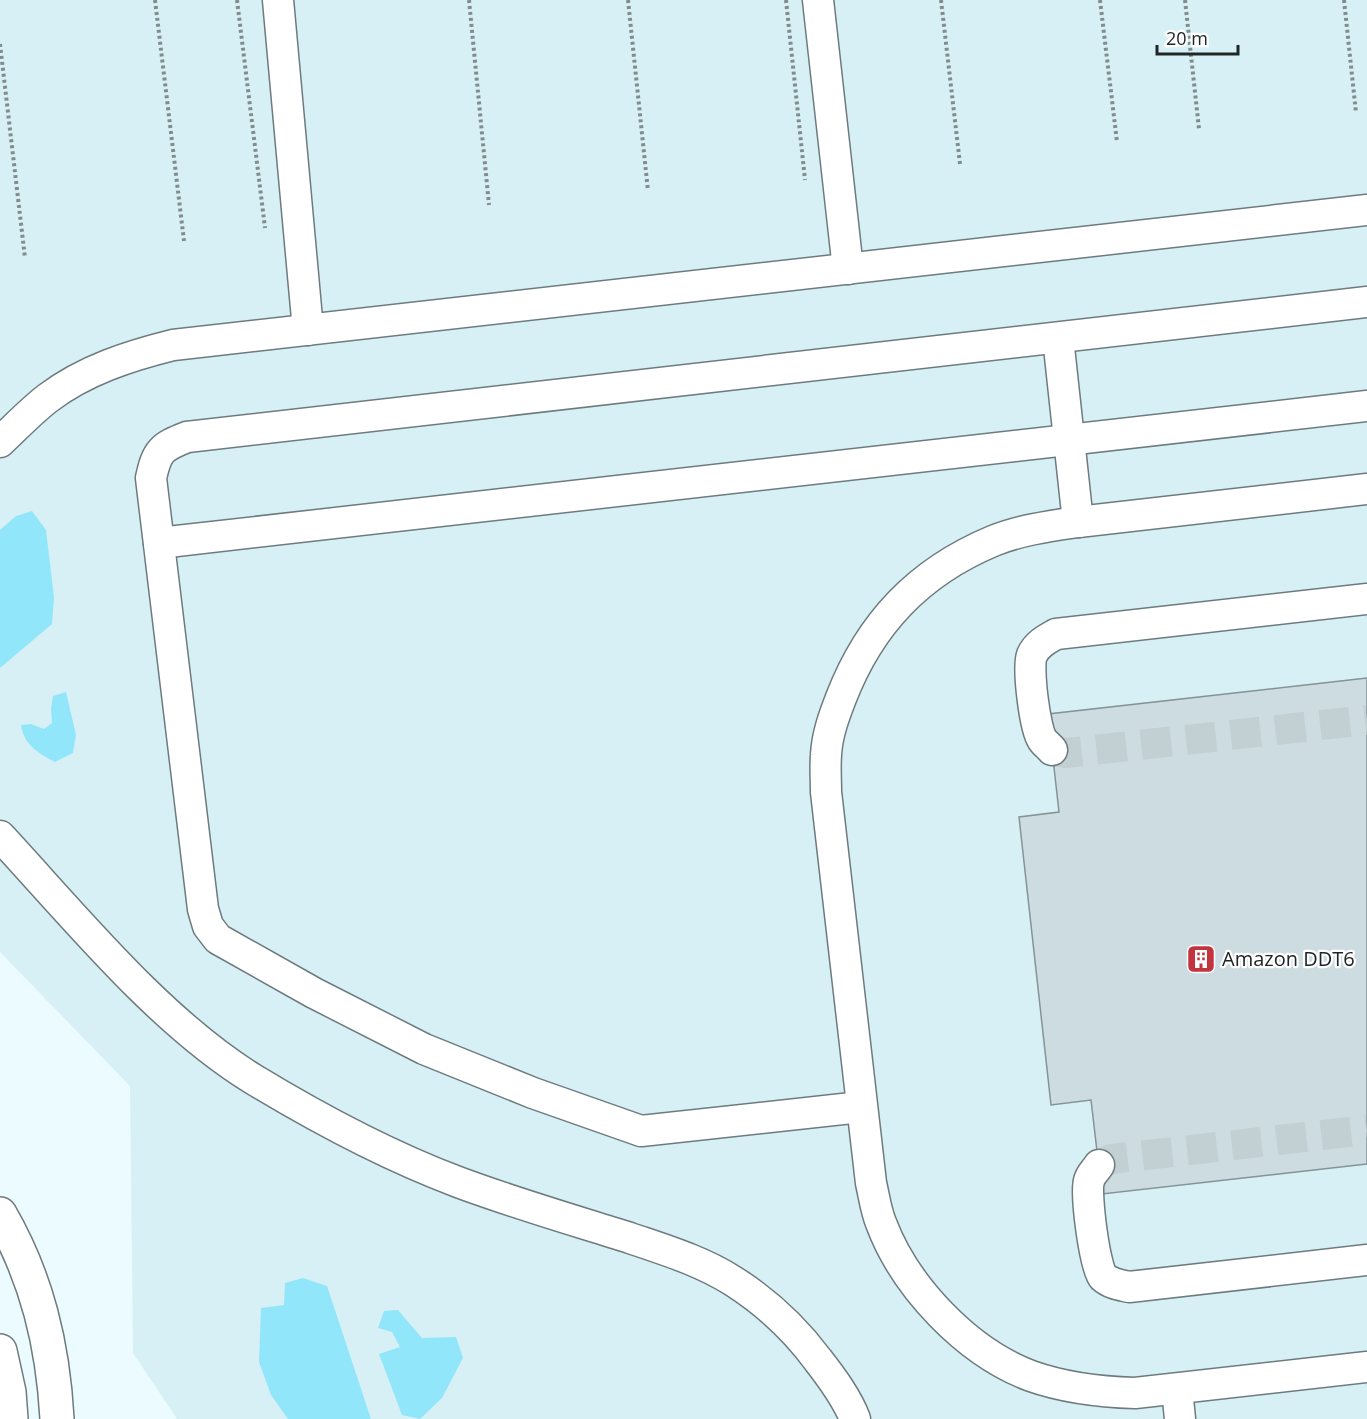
<svg xmlns="http://www.w3.org/2000/svg" width="1367" height="1419" viewBox="0 0 1367 1419" font-family="'Open Sans',sans-serif">
	<style>
		.built { fill: #d7f0f6 }
		.water { fill: #92e6fa }
		.building { fill: #ccdce0; stroke: #849396; stroke-width: 1.5 }
		.lines { fill: none; stroke-linecap: round; stroke-linejoin: round }
		.minor-tunnel { stroke: #c2d0d4; stroke-width: 30; stroke-dasharray: 30 15; stroke-linecap: butt }
		.minor-casing { stroke: #6d7b7f; stroke-width: 33 }
		.highway-casing { stroke: #6d7b7f; stroke-width: 36 }
		.path { stroke: #818c8e; stroke-width: 4; stroke-dasharray: 3 3; stroke-linecap: butt }
		.minor { stroke: #fff; stroke-width: 30 }
		.highway { stroke: #fff; stroke-width: 33 }
		.labels { text-anchor: middle; stroke-width: 4.5; stroke-linejoin: round; paint-order: stroke }
		.poi-label { font-size: 20px; fill: #202627; stroke: #fff; text-anchor: start }
	</style>
	<rect width="100%" height="100%" fill="#ebfbff"/>
	<path class="built" d="M0,0H1367V1419H177L133,1353L130,1086L0,952Z"/>
	<g class="water">
		<path d="M32,511L46,530L54,597L52,624L0,668V530L16,516Z"/>
		<path d="M66,692L76,735L73,753L55,762C38,753 24,745 21,725L31,724L44,729L52,723L51,709L53,696Z"/>
		<path d="M303,1278L327,1286L371,1419H288L271,1395L259,1362L261,1308L284,1305L285,1283Z"/>
		<path d="M398,1310L422,1338L456,1337L463,1358L442,1398L420,1419L402,1415L379,1354L400,1347L392,1332L378,1328L384,1311Z"/>
	</g>
	<path class="building" d="M1367,678V1164L1102,1194L1091,1100L1051,1105L1019,817L1059,812L1048,714Z"/>
	<g class="lines">
		<g class="minor-tunnel">
			<path d="M1052,750L1066,753L1367,720"/>
			<path d="M1099,1165L1111,1159L1367,1130"/>
		</g>
		<g class="minor-casing">
			<g id="minor">
				<path d="M278,0L308,330"/>
				<path d="M818,0L848,269"/>
				<path d="M1058,338L1078,522"/>
				<path d="M0,442C16,427 31,411 48,398C85,370 129,356 173,345L1367,210"/>
				<path d="M1367,489L1078,522C1050,526 1020,530 993,541C919,572 870,623 841,698C834,716 827,735 826,755C825,767 826,780 826,792L871,1183C874,1196 876,1211 881,1223C905,1287 967,1352 1031,1376C1065,1388 1099,1392 1135,1393L1367,1367"/>
				<path d="M159,543L1367,406"/>
				<path d="M1052,750C1049,746 1044,743 1042,739C1035,729 1027,667 1032,655C1037,644 1047,639 1056,634L1367,599"/>
				<path d="M0,836C75,917 159,1021 253,1079C319,1119 386,1155 458,1182C514,1203 573,1220 630,1238C665,1250 702,1261 733,1281C766,1302 795,1329 818,1360C832,1378 847,1398 855,1419"/>
				<path d="M861,1107L641,1131L533,1093L424,1049L314,993L218,939L208,926L203,909L151,478C157,451 161,447 187,437L1367,302"/>
				<path d="M1099,1165C1096,1170 1090,1175 1089,1181C1085,1193 1095,1269 1103,1277C1111,1284 1120,1285 1129,1287L1367,1260"/>
				<path d="M1177,1389L1180,1419"/>
			</g>
		</g>
		<g class="highway-casing">
			<g id="highway">
				<path d="M0,1214C37,1278 53,1345 57,1419"/>
				<path d="M0,1351L9,1392L11,1419"/>
			</g>
		</g>
		<g class="path">
			<path d="M155,0L184,241"/>
			<path d="M237,0L265,228"/>
			<path d="M469,0L489,205"/>
			<path d="M628,0L648,191"/>
			<path d="M786,0L805,180"/>
			<path d="M941,0L960,164"/>
			<path d="M1100,0L1117,142"/>
			<path d="M1185,0L1199,129"/>
			<path d="M1344,0L1356,113"/>
			<path d="M0,44L25,258"/>
		</g>
		<use href="#minor" class="minor"/>
		<use href="#highway" class="highway"/>
	</g>
	<defs>
		<g id="building-square" transform="scale(1.5)"><rect x="-9" y="-9" width="18" height="18" rx="4" fill="#c4343f" stroke="#fff"/><path d="M-4-6H4V6H1V3H-1V6H-4ZM-2.5-4.3h1.7v1.8h-1.7ZM.8-4.3h1.7v1.8H.8ZM-2.5-1h1.7V.8h-1.7ZM.8-1h1.7V.8H.8Z" fill="#fff"/></g>
	</defs>
	<g fill-rule="evenodd">
		<use href="#building-square" x="1201" y="959"/>
	</g>
	<g class="labels">
		<g class="poi-label">
			<text x="1222" y="966">Amazon DDT6</text>
		</g>
	</g>
	<path d="M1157 45v9h81v-9" fill="none" stroke="#202627" stroke-width="3"/>
	<text x="1166" y="45" font-size="18" fill="#202627" stroke="#ffffff" stroke-width="4.5" paint-order="stroke">20 m</text>
</svg>
